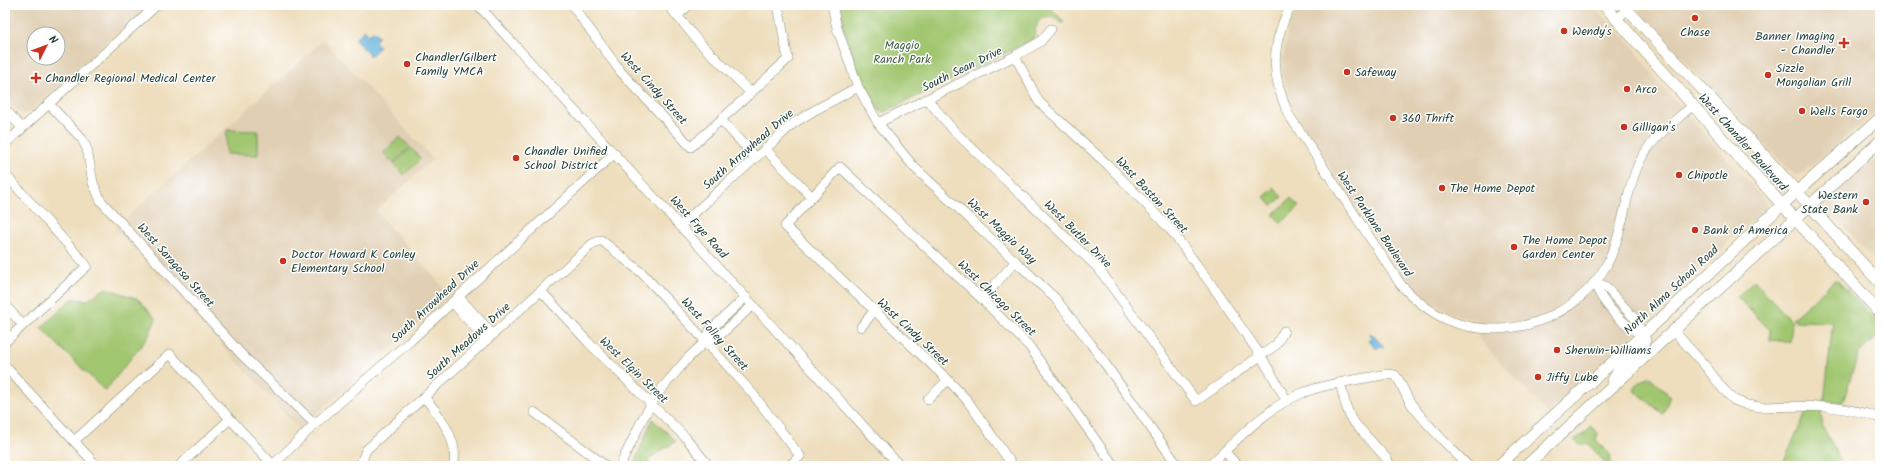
<svg xmlns="http://www.w3.org/2000/svg" width="1885" height="471" viewBox="0 0 1885 471" font-family="Kalam,sans-serif">
	<style>
		.built { fill: #e0cfb2; fill-rule: evenodd }
		.green { fill: #a1c670; stroke: #608252 }
		.water { fill: #60b1db; stroke: #407788 }
		.lines { fill: none; stroke-linecap: round; stroke-linejoin: round }
		.minor-casing { stroke: #868e78; stroke-width: 10 }
		.major-casing { stroke: #868e78; stroke-width: 12 }
		.minor { stroke: #fff; stroke-width: 9 }
		.major { stroke: #fff; stroke-width: 11 }
		.poi-dot { fill: #c8321e; stroke: #fff; stroke-width: 1.5 }
		.labels { text-anchor: middle; stroke-width: 3; stroke-linejoin: round; paint-order: stroke }
		.poi-label { font-size: 12px; fill: #1f3d34; stroke: #fff; text-anchor: start }
		.park-label { font-size: 12px; fill: #405f43; stroke: #fff }
		.street-label { font-size: 12px; fill: #1f3d34; stroke: #fff }
	</style>
	<rect width="100%" height="100%" fill="#fff"/>
	<filter id="ink" filterUnits="userSpaceOnUse"><feTurbulence type="fractalNoise" baseFrequency=".025" numOctaves="2"/><feDisplacementMap in="SourceGraphic" scale="8" xChannelSelector="R" yChannelSelector="G"/><feConvolveMatrix kernelMatrix="1 2 1 2 8 2 1 2 1" color-interpolation-filters="sRGB"/></filter>
	<filter id="wash" filterUnits="userSpaceOnUse"><feTurbulence type="fractalNoise" baseFrequency=".012" numOctaves="4" result="noise"/><feDisplacementMap in="SourceGraphic" scale="16" xChannelSelector="R" yChannelSelector="G"/><feGaussianBlur stdDeviation="0.9" result="paint"/><feColorMatrix in="noise" values="0 0 0 0 0 0 0 0 0 0 0 0 0 0 0 0 0 1.4 0 .05"/><feComposite in="paint" operator="in"/></filter>
	<g filter="url(#wash)">
		<rect width="100%" height="100%" fill="#eedebd"/>
		<g class="built">
			<path d="M5,5H147L31,111L23,114L17,111L5,98ZM34,34H58V58H34Z"/>
			<path d="M1301,5H1591L1632,45L1655,78L1763,199L1766,206L1765,211L1743,227L1728,240L1721,252L1672,294L1649,316L1626,342L1547,413L1478,338V320L1455,315L1437,306L1414,289L1402,275L1298,118L1288,98L1282,72L1286,37L1291,21Z"/>
			<path d="M1640,5H1880V108L1804,172L1796,175L1792,173L1640,13Z"/>
			<path d="M324,40L433,159L376,211L450,295L299,429L115,228Z"/>
			<path d="M1880,155V267L1829,209L1827,204L1830,197L1850,182Z"/>
		</g>
		<g class="green">
			<path d="M840,5H1048L1064,22L1061,23C1054,16 1048,15 1039,20L1035,30L1036,34L1032,40L885,112L880,111C860,80 844,42 840,5Z"/>
			<path d="M227,130L258,131V155L226,154Z"/>
			<path d="M400,137L410,147L393,163L383,153Z"/>
			<path d="M411,148L421,159L404,175L394,164Z"/>
			<path d="M1274,188L1282,197L1272,206L1264,197Z"/>
			<path d="M1291,198L1299,207L1281,223L1273,215Z"/>
			<path d="M1836,279L1880,325V333L1858,354L1843,402L1824,401L1833,322L1795,321L1792,319Z"/>
			<path d="M1754,280L1792,322L1790,342L1770,340V330L1737,297Z"/>
			<path d="M106,288L138,299L156,319L148,337L105,391L41,328L72,299L88,300Z"/>
			<path d="M1649,376L1670,396L1663,414L1634,390L1638,383Z"/>
			<path d="M1809,406L1820,407L1823,427L1843,466H1782Z"/>
			<path d="M652,419L676,441L647,460L651,466H633Z"/>
			<path d="M1590,426L1598,433L1596,440L1610,454L1611,462L1606,464L1588,443L1580,445L1574,440L1584,434Z"/>
		</g>
		<g class="water">
			<path d="M364,30L369,35L374,31L379,37L375,41L380,47L370,56L355,39Z"/>
			<path d="M1371,333L1384,347L1382,348L1380,346L1377,349L1368,340L1372,337L1370,334Z"/>
		</g>
	</g>
	<g filter="url(#ink)">
		<g class="lines">
			<g class="minor-casing">
				<g id="minor">
					<path d="M478,5L900,466"/>
					<path d="M572,5L621,72L691,147L788,59L778,5"/>
					<path d="M668,5L698,41L751,93"/>
					<path d="M832,5L837,28L851,67L858,87L878,123L914,167L1055,298L1091,344L1178,466"/>
					<path d="M1291,5C1271,44 1270,75 1289,115L1401,285C1415,300 1431,313 1450,321C1507,343 1578,318 1607,264C1624,232 1624,195 1639,163C1650,139 1674,122 1693,105"/>
					<path d="M677,16L689,5"/>
					<path d="M1617,19L1632,5"/>
					<path d="M1015,56L1039,102L1108,165L1170,229L1211,284L1261,356L1287,401"/>
					<path d="M927,99L955,132L1098,268L1196,401L1276,345L1284,331"/>
					<path d="M49,104L82,139L87,149L93,183L101,201L243,356L315,424"/>
					<path d="M5,109L22,128"/>
					<path d="M721,120L755,157"/>
					<path d="M878,123L1015,56L1040,42L1051,29"/>
					<path d="M5,144L157,5"/>
					<path d="M765,149L811,196"/>
					<path d="M5,174L87,266L5,342"/>
					<path d="M681,225L794,123L815,110L858,87"/>
					<path d="M1595,282C1600,303 1624,325 1642,335"/>
					<path d="M1595,282L1605,286L1636,320L1642,335"/>
					<path d="M541,291L588,342L686,438L709,466"/>
					<path d="M458,296L493,335"/>
					<path d="M982,299L1016,261"/>
					<path d="M452,302L486,340"/>
					<path d="M5,305L23,325"/>
					<path d="M861,327L874,311"/>
					<path d="M1673,330L1707,368L1723,389L1734,400L1747,405L1760,407C1802,406 1839,403 1880,418"/>
					<path d="M706,341L717,338L753,305"/>
					<path d="M5,366L97,466"/>
					<path d="M1340,383L1346,406L1351,419L1387,459L1390,466"/>
					<path d="M424,397C436,410 452,432 454,450C455,455 454,461 454,466"/>
					<path d="M928,399L948,380"/>
					<path d="M534,412L606,466"/>
					<path d="M74,441L170,354L273,465"/>
					<path d="M1225,452L1238,466"/>
					<path d="M179,466L230,419"/>
					<path d="M272,466L315,424L409,342L615,153"/>
					<path d="M360,466L366,450L592,244L601,240L642,273L696,331L753,394L800,456L789,466"/>
					<path d="M620,466L643,418L658,393L688,358L706,341L710,330L746,297"/>
					<path d="M1013,466L967,400L948,380L785,226L840,167L982,299L1029,346L1114,466"/>
					<path d="M1209,466C1237,440 1265,409 1300,394C1327,383 1358,380 1387,374L1395,375C1402,383 1404,393 1410,402C1426,425 1448,445 1468,466"/>
				</g>
			</g>
			<g class="major-casing">
				<g id="major">
					<path d="M1604,5L1729,146L1880,313"/>
					<path d="M1623,5L1751,141L1880,283"/>
					<path d="M1613,380L1621,367L1642,346L1645,340L1642,335"/>
					<path d="M1498,466L1680,301L1782,205L1880,118"/>
					<path d="M1526,466L1880,141"/>
				</g>
			</g>
			<use href="#minor" class="minor"/>
			<use href="#major" class="major"/>
		</g>
	</g>
	<g class="poi-dot">
		<circle cx="1695" cy="18" r="4"/>
		<circle cx="1564" cy="31" r="4"/>
		<path d="M1842 37h4v4h4v4h-4v4h-4v-4h-4v-4h4z"/>
		<circle cx="407" cy="64" r="4"/>
		<circle cx="1347" cy="72" r="4"/>
		<circle cx="1768" cy="75" r="4"/>
		<path d="M34 72h4v4h4v4h-4v4h-4v-4h-4v-4h4z"/>
		<circle cx="1627" cy="89" r="4"/>
		<circle cx="1802" cy="111" r="4"/>
		<circle cx="1393" cy="118" r="4"/>
		<circle cx="1624" cy="127" r="4"/>
		<circle cx="516" cy="158" r="4"/>
		<circle cx="1679" cy="175" r="4"/>
		<circle cx="1442" cy="188" r="4"/>
		<circle cx="1866" cy="202" r="4"/>
		<circle cx="1695" cy="230" r="4"/>
		<circle cx="1514" cy="247" r="4"/>
		<circle cx="283" cy="261" r="4"/>
		<circle cx="1557" cy="350" r="4"/>
		<circle cx="1538" cy="377" r="4"/>
	</g>
	<g class="labels">
		<g class="poi-label">
			<text x="1572" y="35">Wendy's</text>
			<text x="1695" y="36" text-anchor="middle">Chase</text>
			<text x="1835" y="40" text-anchor="end">Banner Imaging<tspan x="1835" dy="14">- Chandler</tspan></text>
			<text x="415" y="61">Chandler/Gilbert<tspan x="415" dy="14">Family YMCA</tspan></text>
			<text x="1776" y="72">Sizzle<tspan x="1776" dy="14">Mongolian Grill</tspan></text>
			<text x="1355" y="76">Safeway</text>
			<text x="45" y="82">Chandler Regional Medical Center</text>
			<text x="1635" y="93">Arco</text>
			<text x="1810" y="115">Wells Fargo</text>
			<text x="1401" y="122">360 Thrift</text>
			<text x="1632" y="131">Gilligan's</text>
			<text x="524" y="155">Chandler Unified<tspan x="524" dy="14">School District</tspan></text>
			<text x="1687" y="179">Chipotle</text>
			<text x="1450" y="192">The Home Depot</text>
			<text x="1858" y="199" text-anchor="end">Western<tspan x="1858" dy="14">State Bank</tspan></text>
			<text x="1703" y="234">Bank of America</text>
			<text x="1522" y="244">The Home Depot<tspan x="1522" dy="14">Garden Center</tspan></text>
			<text x="291" y="258">Doctor Howard K Conley<tspan x="291" dy="14">Elementary School</tspan></text>
			<text x="1565" y="354">Sherwin-Williams</text>
			<text x="1546" y="381">Jiffy Lube</text>
		</g>
		<g class="park-label">
			<text x="902" y="49">Maggio<tspan x="902" dy="14">Ranch Park</tspan></text>
		</g>
		<g class="street-label">
			<text transform="translate(962 69) rotate(-26)" y="4">South Sean Drive</text>
			<text transform="translate(654 88) rotate(48)" y="4">West Cindy Street</text>
			<text transform="translate(1743 142) rotate(48)" y="4">West Chandler Boulevard</text>
			<text transform="translate(748 149) rotate(-41)" y="4">South Arrowhead Drive</text>
			<text transform="translate(1152 195) rotate(47)" y="4">West Boston Street</text>
			<text transform="translate(1375 224) rotate(56)" y="4">West Parklane Boulevard</text>
			<text transform="translate(699 227) rotate(48)" y="4">West Frye Road</text>
			<text transform="translate(1002 231) rotate(43)" y="4">West Maggio Way</text>
			<text transform="translate(1078 234) rotate(45)" y="4">West Butler Drive</text>
			<text transform="translate(176 265) rotate(48)" y="4">West Saragosa Street</text>
			<text transform="translate(1671 290) rotate(-43)" y="4">North Alma School Road</text>
			<text transform="translate(997 298) rotate(44)" y="4">West Chicago Street</text>
			<text transform="translate(435 301) rotate(-43)" y="4">South Arrowhead Drive</text>
			<text transform="translate(913 332) rotate(43)" y="4">West Cindy Street</text>
			<text transform="translate(715 334) rotate(48)" y="4">West Folley Street</text>
			<text transform="translate(468 341) rotate(-42)" y="4">South Meadows Drive</text>
			<text transform="translate(634 370) rotate(44)" y="4">West Elgin Street</text>
		</g>
	</g>
	<rect width="1885" height="471" fill="none" stroke="#fff" stroke-width="20"/>
	<g transform="translate(46 46) rotate(48)"><circle r="19" fill="#ffffff" stroke="#a5b1ae"/>
	<path d="M0-3L7 15L0 10L-7 15Z" fill="#c8321e"/>
	<text y="-6" font-size="11" font-weight="bold" text-anchor="middle" fill="#1f3d34">N</text>
	</g>
</svg>
